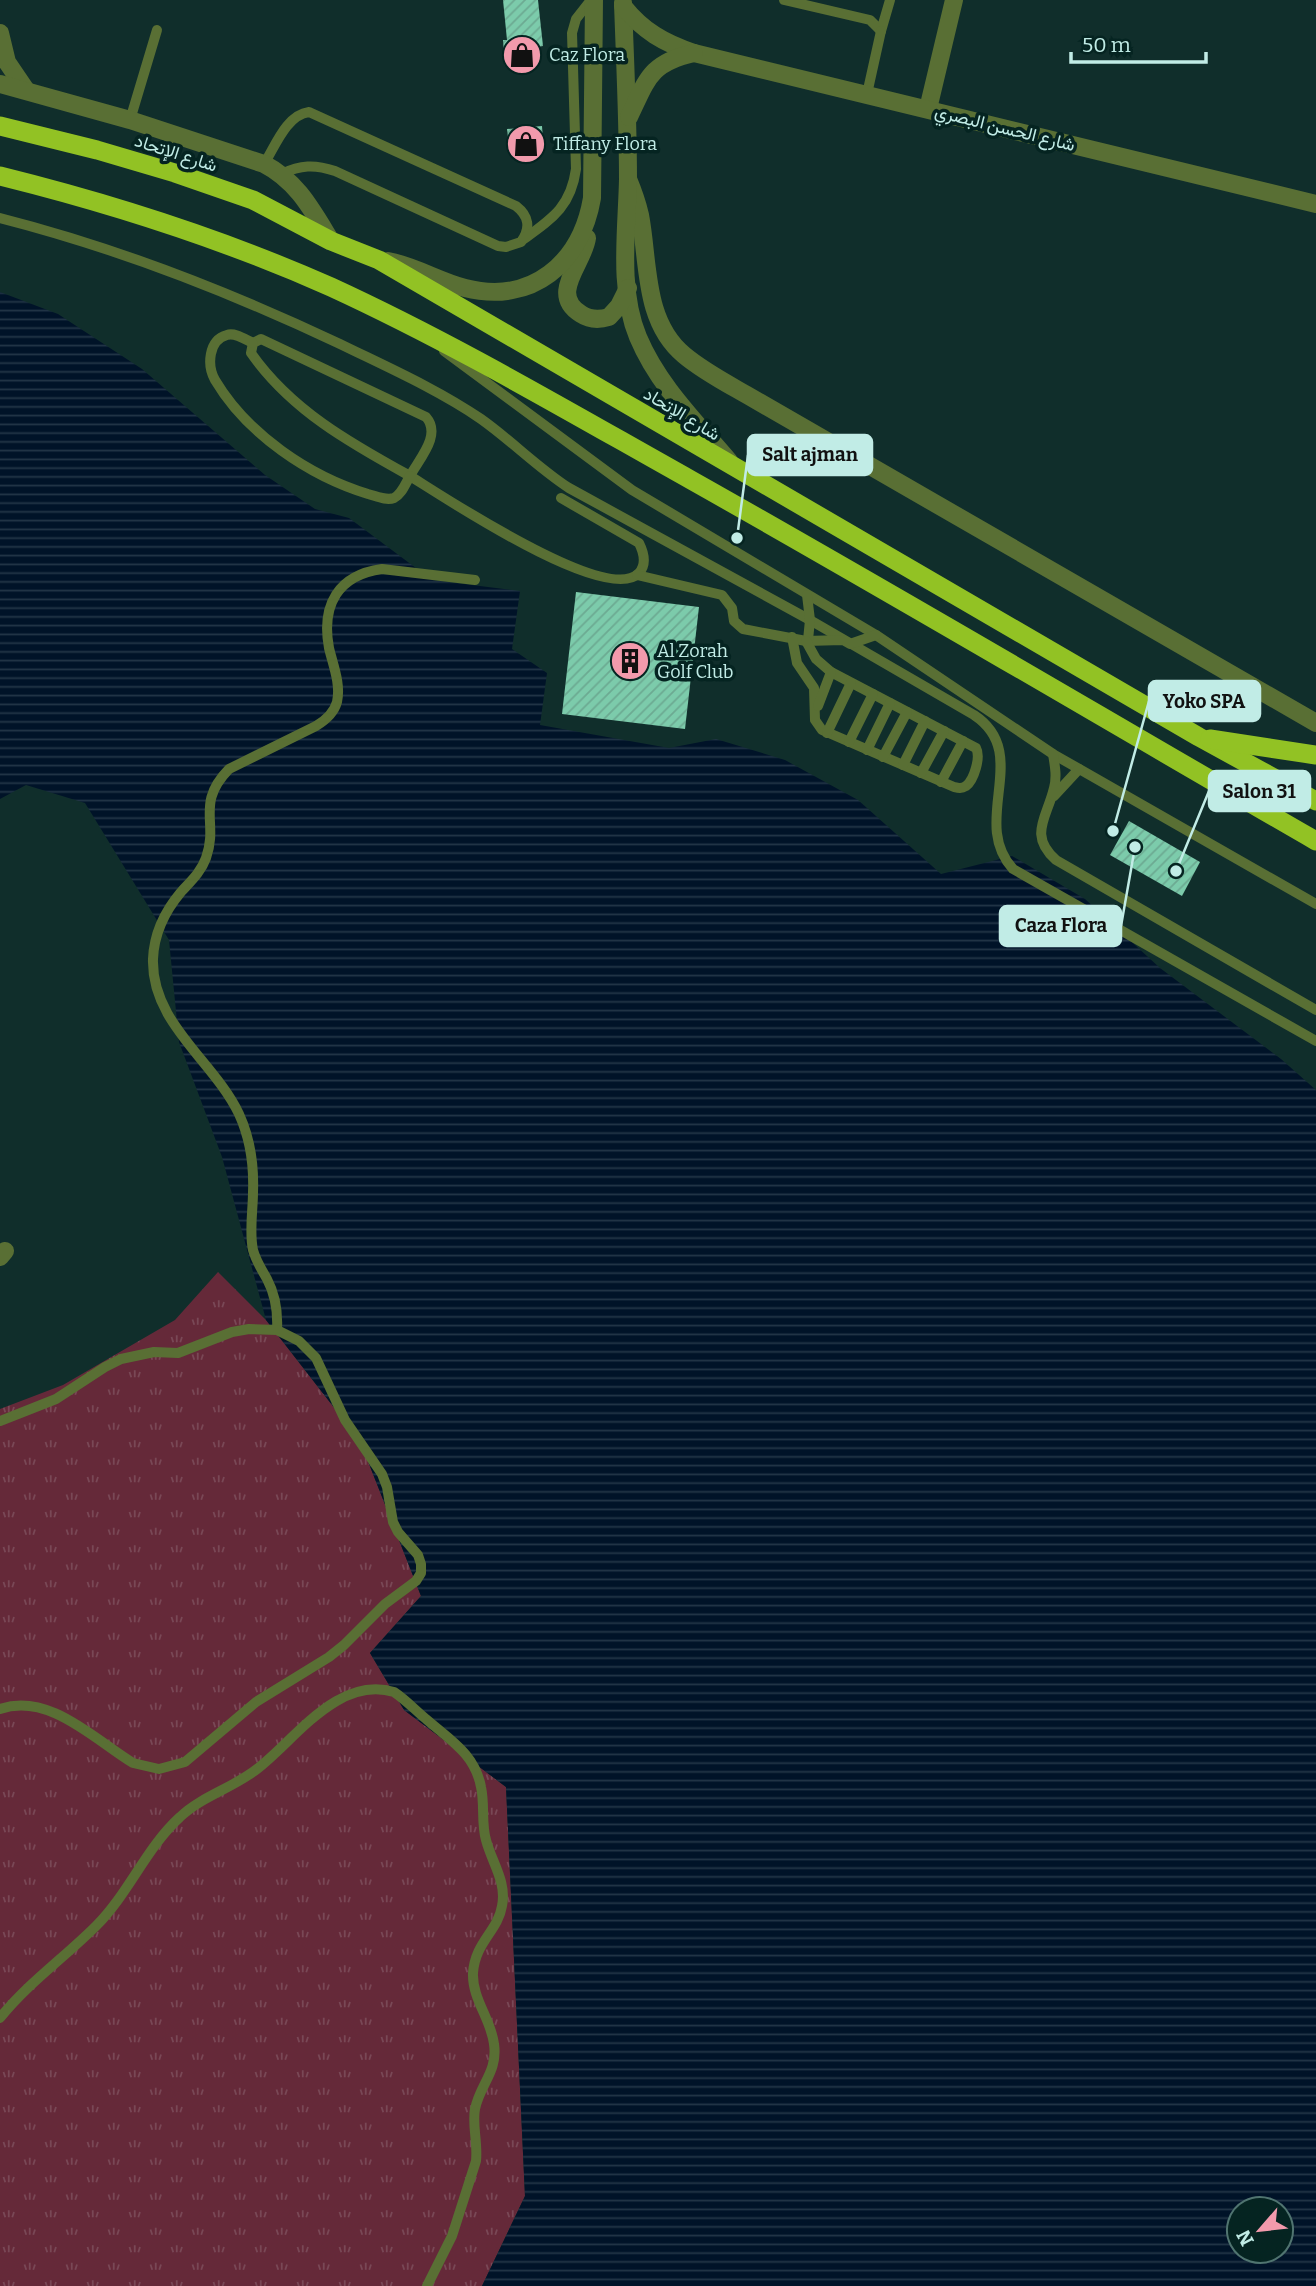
<svg xmlns="http://www.w3.org/2000/svg" width="1316" height="2286" viewBox="0 0 1316 2286" font-family="Bitter,Vazirmatn,serif">
	<style>
		.grass { fill: url(#grass-tufts) }
		.water { fill: url(#water-rules); fill-rule: evenodd }
		.building { fill: url(#building-hatch) }
		.lines { fill: none; stroke-linecap: round; stroke-linejoin: round }
		.service { stroke: #596f34; stroke-width: 10 }
		.minor { stroke: #596f34; stroke-width: 18 }
		.tertiary { stroke: #596f34; stroke-width: 18 }
		.trunk { stroke: #92c224; stroke-width: 19 }
		.labels { text-anchor: middle; stroke-width: 7; stroke-linejoin: round; paint-order: stroke }
		.poi-label { font-size: 18px; fill: #c1ece6; stroke: #052421; text-anchor: start }
		.street-label { font-size: 18px; fill: #c1ece6; stroke: #052421 }
		.leader { fill: none; stroke: #c1ece6; stroke-width: 2.5 }
		.callout-dot { fill: #c1ece6; stroke: #052421; stroke-width: 2.5 }
		.callout { fill: #c1ece6; stroke: #c1ece6; stroke-width: 2.5 }
		.callout-label { font-size: 19px; text-anchor: middle; font-weight: bold; fill: #111 }
	</style>
	<defs>
		<pattern id="grass-tufts" width="24" height="20" patternUnits="userSpaceOnUse" patternTransform="scale(1.75)"><rect width="24" height="20" fill="#652939"/><path d="M3 7l-1-3M5 7V3M7 7l1-3M15 17l-1-3M17 17v-4M19 17l1-3" fill="none" stroke="#794856"/></pattern>
		<pattern id="water-rules" width="6" height="5" patternUnits="userSpaceOnUse" patternTransform="scale(1.75)"><rect width="6" height="5" fill="#001328"/><path d="M0 2.5h6" fill="none" stroke="#233647"/></pattern>
		<pattern id="building-hatch" width="6" height="6" patternUnits="userSpaceOnUse" patternTransform="scale(1.75)"><rect width="6" height="6" fill="#7ccbab"/><path d="M-1 1l2-2M0 6l6-6M5 7l2-2" fill="none" stroke="#6caa92"/></pattern>
	</defs>
	<rect width="100%" height="100%" fill="#102e2b"/>
	<path class="grass" d="M218,1272L266,1320L360,1441L421,1596L370,1653L404,1710L506,1787L525,2196L482,2286H0V1409L63,1385L175,1320Z"/>
	<path class="water" d="M0,292L58,314L142,369L265,475L315,509L349,518L432,580L520,591L512,649L547,673L540,725L669,748L716,739L785,760L858,800L941,874L1012,856L1085,899L1160,968L1281,1059L1316,1090V2286H482L525,2196L506,1787L404,1710L370,1653L421,1596L360,1441L266,1320L222,1157L179,1042L169,940L85,803L26,785L0,799ZM1239,2209H1281V2251H1239Z"/>
	<g class="building">
		<path d="M503,0H538L543,46L538,47L540,63L505,66L503,40H507Z"/>
		<path d="M542,126L544,152L510,155L507,129Z"/>
		<path d="M576,592L699,607L685,729L562,714Z"/>
		<path d="M1129,821L1200,862L1182,896L1110,855Z"/>
	</g>
	<g class="lines">
		<g class="service">
			<path d="M784,0L870,20L881,31L890,0"/>
			<path d="M867,94L881,31"/>
			<path d="M130,120L157,30"/>
			<path d="M264,164C275,147 286,115 309,112L516,206C529,216 531,228 521,242L506,247L498,246L335,171C314,164 301,165 281,174"/>
			<path d="M0,218C118,248 230,292 340,344C387,367 437,389 481,419C512,441 538,468 569,488L810,620L974,715C1033,754 969,821 1013,869L1316,1041"/>
			<path d="M524,239C553,218 571,206 576,169L572,33L576,19L591,0"/>
			<path d="M261,339L426,417C442,435 419,459 410,476C350,443 291,410 251,353L253,343Z"/>
			<path d="M253,343C246,340 235,332 227,335C208,340 207,366 215,380C247,434 309,476 368,494C376,496 386,501 394,498C402,494 405,484 410,476C444,497 607,606 639,573C647,564 644,553 639,543L561,498"/>
			<path d="M444,351L632,490L876,635L1053,754L1316,904"/>
			<path d="M637,575L722,595L732,608L734,621L743,629L806,641L843,640L850,644L876,635"/>
			<path d="M807,595L810,620L808,640"/>
			<path d="M792,637L797,663L814,688L815,720L822,730L954,787C958,788 961,789 966,786C974,780 981,757 976,748L831,672L816,659L806,641"/>
			<path d="M818,706L831,672"/>
			<path d="M827,733L851,683"/>
			<path d="M849,742L873,694"/>
			<path d="M867,750L890,703"/>
			<path d="M1053,754C1055,766 1057,777 1054,788C1047,818 1028,835 1056,860L1316,1010"/>
			<path d="M883,757L907,712"/>
			<path d="M903,765L925,721"/>
			<path d="M921,773L944,731"/>
			<path d="M941,782L963,741"/>
			<path d="M1054,796L1079,769"/>
			<path d="M277,1330C278,1312 276,1296 267,1279C262,1270 256,1261 253,1250C249,1231 253,1211 253,1192C254,1166 250,1138 239,1114C214,1061 151,1023 153,959C154,934 165,911 181,892C191,881 201,872 206,858C219,822 195,804 229,769L316,726C326,720 334,713 337,702C341,684 333,665 329,648C321,605 338,575 382,569L475,580"/>
			<path d="M0,1421L56,1399L105,1367L121,1359L154,1352L178,1353L232,1332L249,1329L277,1330L299,1341L316,1358L345,1420L382,1474L387,1487L393,1522L398,1532L418,1555L421,1564V1573L416,1581L385,1604L344,1645L329,1657L256,1702L185,1762L159,1769L133,1763C95,1740 49,1692 0,1709"/>
			<path d="M0,2018C28,1983 64,1958 96,1926C129,1893 146,1848 180,1817C202,1796 233,1788 257,1769C295,1740 338,1675 394,1692C406,1700 415,1710 426,1719C450,1740 475,1754 481,1787C485,1805 481,1823 486,1840C492,1863 507,1882 502,1906C498,1931 475,1942 473,1973C472,1999 491,2019 494,2044C498,2072 480,2084 475,2109C472,2125 478,2143 476,2161L452,2236L427,2286"/>
		</g>
		<g class="minor">
			<path d="M0,33L7,62L26,90"/>
			<path d="M0,84L130,120L264,164C297,181 312,210 331,241"/>
			<path d="M928,109L954,0"/>
			<path d="M628,179C633,191 637,202 640,215C649,262 643,321 684,355C703,371 726,383 747,395L1316,723"/>
			<path d="M0,1257L5,1251"/>
		</g>
		<g class="tertiary">
			<path d="M623,3C625,62 628,120 628,179C627,230 618,289 638,337C658,385 696,422 729,461"/>
			<path d="M623,6C643,31 664,43 694,53L1316,204"/>
			<path d="M629,117C647,80 649,63 694,53"/>
			<path d="M587,238C584,263 548,294 581,314C590,320 599,320 609,317L619,306L628,288"/>
			<path d="M388,261C415,266 438,281 465,288C532,305 581,263 592,198L594,0"/>
		</g>
		<g class="trunk">
			<path d="M0,126L97,150L175,173L253,200L331,241L379,260L1199,737L1316,801"/>
			<path d="M0,176C113,204 225,240 331,287C455,344 573,414 691,480C901,598 1108,721 1316,841"/>
			<path d="M1210,739L1316,755"/>
		</g>
	</g>
	<defs>
		<g id="shop-disc" transform="scale(2.0125)"><circle r="9.5" fill="#f29aac" stroke="#052421"/><path d="M-5-2.5h2.3a2.7 3.5 0 0 1 5.4 0H5L5.5 6h-11ZM-1.5-2.5h3a1.5 2.3 0 0 0-3 0Z" fill="#111"/></g>
		<g id="building-disc" transform="scale(2.0125)"><circle r="9.5" fill="#f29aac" stroke="#052421"/><path d="M-4-6H4V6H1V3H-1V6H-4ZM-2.5-4.3h1.7v1.8h-1.7ZM.8-4.3h1.7v1.8H.8ZM-2.5-1h1.7V.8h-1.7ZM.8-1h1.7V.8H.8Z" fill="#111"/></g>
	</defs>
	<g fill-rule="evenodd">
		<use href="#shop-disc" x="522" y="55"/>
		<use href="#shop-disc" x="526" y="144"/>
		<use href="#building-disc" x="630" y="661"/>
	</g>
	<g class="labels">
		<g class="poi-label">
			<text x="549" y="61">Caz Flora</text>
			<text x="553" y="150">Tiffany Flora</text>
			<text x="657" y="657">Al Zorah<tspan x="657" dy="21">Golf Club</tspan></text>
		</g>
		<g class="street-label">
			<text transform="translate(1005 128) rotate(14)" y="6">شارع الحسن البصري</text>
			<text transform="translate(176 153) rotate(18)" y="6">شارع الإتحاد</text>
			<text transform="translate(682 414) rotate(31)" y="6">شارع الإتحاد</text>
		</g>
	</g>
	<path class="leader" d="M737 538L748 455M1113 831L1149 701M1176 871L1209 791M1135 847L1121 926"/>
	<g class="callout-dot">
		<circle cx="737" cy="538" r="7"/>
		<circle cx="1113" cy="831" r="7"/>
		<circle cx="1176" cy="871" r="7"/>
		<circle cx="1135" cy="847" r="7"/>
	</g>
	<g class="callout">
		<rect x="748" y="435" width="124" height="40" rx="7"/>
		<rect x="1149" y="681" width="111" height="40" rx="7"/>
		<rect x="1209" y="771" width="101" height="40" rx="7"/>
		<rect x="1000" y="906" width="121" height="40" rx="7"/>
	</g>
	<g class="callout-label">
		<text x="810" y="461">Salt ajman</text>
		<text x="1204" y="708">Yoko SPA</text>
		<text x="1259" y="798">Salon 31</text>
		<text x="1061" y="932">Caza Flora</text>
	</g>
	<g transform="translate(1260 2230) rotate(242)"><circle r="33" fill="#052421" stroke="#507470" stroke-width="2"/>
	<path d="M0-5L12 26L0 18L-12 26Z" fill="#f29aac"/>
	<text y="-10" font-size="19" font-weight="bold" text-anchor="middle" fill="#c1ece6">N</text>
	</g>
	<path d="M1071 52v10h135v-10" fill="none" stroke="#c1ece6" stroke-width="3.5"/>
	<text x="1082" y="52" font-size="21" fill="#c1ece6" stroke="#052421" stroke-width="5" paint-order="stroke">50 m</text>
</svg>
